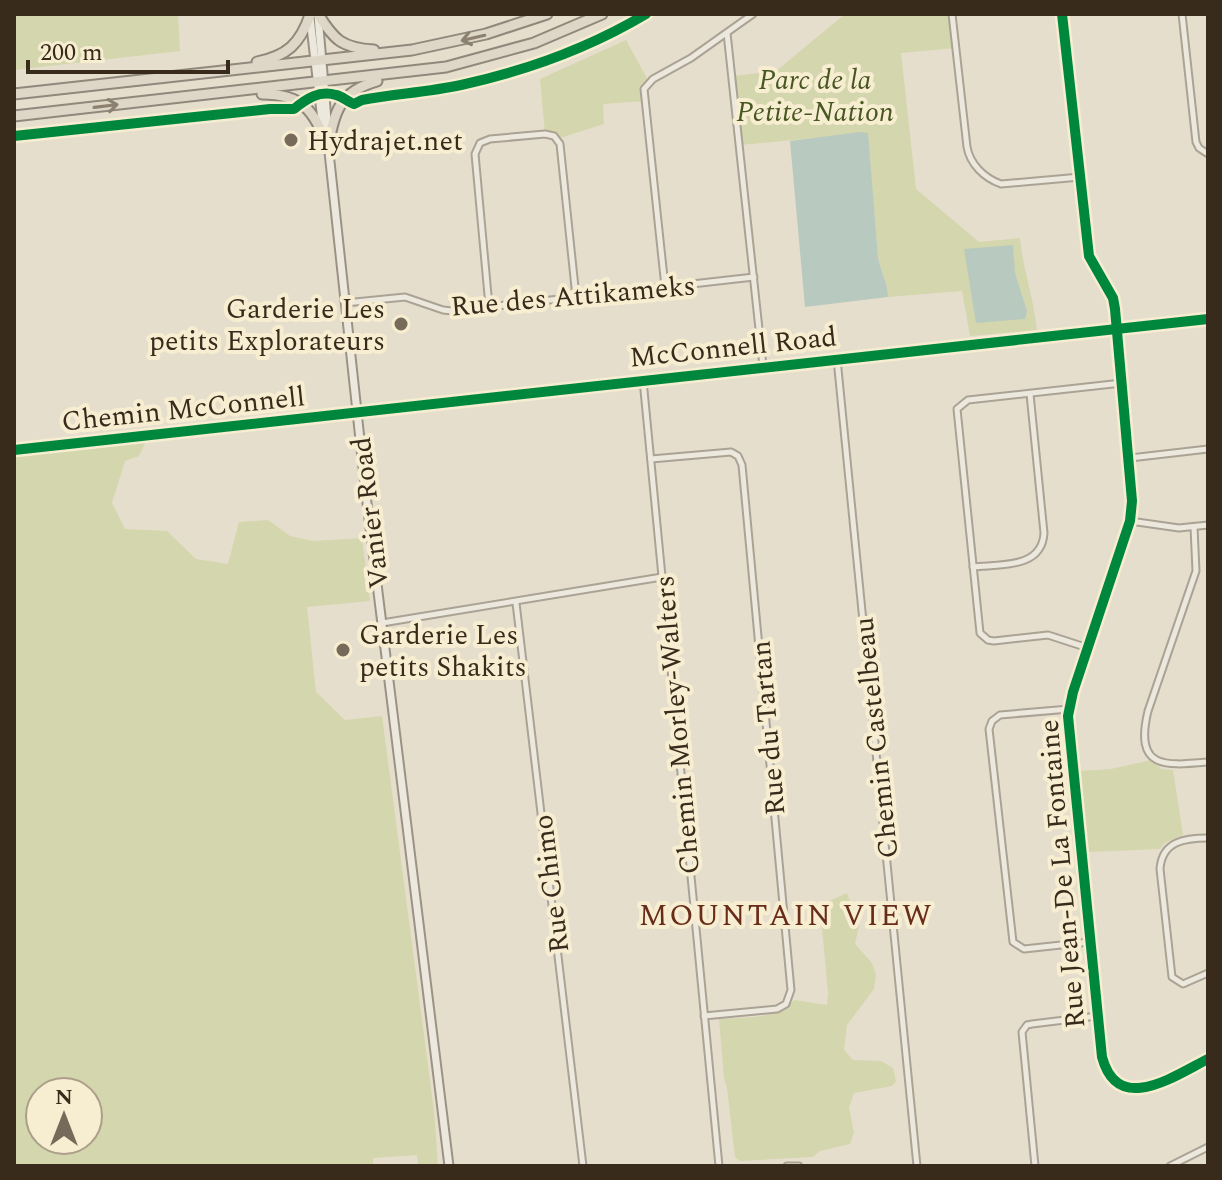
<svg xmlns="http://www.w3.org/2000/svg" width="1222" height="1180" viewBox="0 0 1222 1180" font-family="Spectral,serif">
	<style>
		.green { fill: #d4d6ad; fill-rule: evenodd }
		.water { fill: #b8cabf }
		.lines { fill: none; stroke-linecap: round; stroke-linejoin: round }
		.minor-casing { stroke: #aaa395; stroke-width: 9 }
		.tertiary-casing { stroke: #aaa395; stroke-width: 11 }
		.secondary-casing { stroke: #9a9285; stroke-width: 11 }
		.trunk-casing { stroke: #90887c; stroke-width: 13 }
		.minor { stroke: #ede8dd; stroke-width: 5 }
		.tertiary { stroke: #ede8dd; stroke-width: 7 }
		.secondary { stroke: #ede8dd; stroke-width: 7 }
		.trunk { stroke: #ded6c6; stroke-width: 9 }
		.cycleway-casing { stroke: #f7edd1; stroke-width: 15 }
		.cycleway { stroke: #00873e; stroke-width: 10 }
		.oneway { stroke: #8c8071 }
		.poi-dot { fill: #766a5a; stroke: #f7edd1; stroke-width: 3 }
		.labels { text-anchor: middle; stroke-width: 8; stroke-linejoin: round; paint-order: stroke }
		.park-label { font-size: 28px; font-style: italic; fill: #485722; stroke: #f7edd1 }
		.poi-label { font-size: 28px; fill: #392b1c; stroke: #f7edd1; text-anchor: start }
		.street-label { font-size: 28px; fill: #392b1c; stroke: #f7edd1 }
		.neighbourhood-label { font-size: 30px; letter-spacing: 2px; fill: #682d1a; stroke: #f7edd1 }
	</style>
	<rect width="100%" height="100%" fill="#e6decc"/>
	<g class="green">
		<path d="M14,14H178L180,51L14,70Z"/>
		<path d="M845,14H949L956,48L901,53L916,189L979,242L1020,238C1023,270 1034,299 1037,330L970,336L962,291L888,297C888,283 880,270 878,257L867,133L740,145L733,76L776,71Z"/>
		<path d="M626,40L649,82L644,101L603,104L604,124L557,139L545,134L540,79Z"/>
		<path d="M146,441L139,456L125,461L112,503L125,529L167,531L196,559L228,564L239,522L268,520L290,536L313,541L362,538L370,601L307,607L316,692L345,720L382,716L434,1111L438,1166H418L417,1155L373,1158V1166H14V456ZM88,1092V1140H40V1092Z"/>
		<path d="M1151,760L1162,769L1173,770L1183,835L1165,843L1160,849L1088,852L1080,771L1111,769Z"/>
		<path d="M847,893L859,926L855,944L872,963L876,975L874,989L847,1025L844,1050L853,1060L881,1061L893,1068L896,1081L892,1086L854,1093L849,1108L854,1132L850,1144L820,1151L813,1157L740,1161L735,1157L727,1088L724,1079L719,1019C742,1017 780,1020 794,1000L827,1005L828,993L821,917L829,901Z"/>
	</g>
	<g class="water">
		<path d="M860,132L868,133L878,257C880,270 888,283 888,297L805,307L790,141Z"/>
		<path d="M1013,245L1015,273L1027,311L1025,319L976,323L964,249Z"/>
	</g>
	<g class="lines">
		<g class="minor-casing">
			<g id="minor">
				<path d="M952,14L967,147C970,164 984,178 1001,184L1080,177"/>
				<path d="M1062,14L1089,256L1113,298L1115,309L1132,501L1130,521L1073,692L1068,716L1102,1057C1118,1116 1174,1076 1208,1059"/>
				<path d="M1182,14L1196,142L1199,148L1208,154"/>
				<path d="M727,33L763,366"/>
				<path d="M665,287L644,89L653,79L691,58L753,14"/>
				<path d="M345,303L405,297L443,310L452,311L754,277"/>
				<path d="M489,306L475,154L480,143L490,139L545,134L554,136L560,144L576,297"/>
				<path d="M837,359L917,1166"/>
				<path d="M643,380L719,1166"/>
				<path d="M1130,458L1208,449"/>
				<path d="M651,459L731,452L738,456L742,465L791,990L786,1004L777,1009L704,1016"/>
				<path d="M1130,521L1179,528L1208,525"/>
				<path d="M1194,527L1196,571L1148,711C1134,769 1164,766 1208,762"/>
				<path d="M973,567C1000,564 1042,569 1044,533L1030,394"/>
				<path d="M516,603L583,1166"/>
				<path d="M382,623L662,577"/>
				<path d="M1088,648L1048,635L994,641L988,640L980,633L957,409L968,400L1122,383"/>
				<path d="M1069,709L1000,715L992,721L989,729L1013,942L1024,949L1089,942"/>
				<path d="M1208,838C1185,838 1162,841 1160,869L1172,977L1183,984L1208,973"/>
				<path d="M787,1166H799"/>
				<path d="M1035,1166L1022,1032L1027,1025L1032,1024L1097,1016"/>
				<path d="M1170,1166L1208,1147"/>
			</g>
		</g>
		<g class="tertiary-casing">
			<path id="tertiary" d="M14,450L1208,319"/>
		</g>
		<g class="secondary-casing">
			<g id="secondary">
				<path d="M318,16L328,131"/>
				<path d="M310,18L323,129"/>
				<path d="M328,143L366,495L449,1166"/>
			</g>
		</g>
		<g class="trunk-casing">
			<g id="trunk">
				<path d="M318,14C334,40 342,48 374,50"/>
				<path d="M257,62C287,56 300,44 310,15"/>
				<path d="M14,94L412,50L486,34L547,14"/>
				<path d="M262,94C304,94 313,111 328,146"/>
				<path d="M14,116L446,67L534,43L602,14"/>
				<path d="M328,146C335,111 339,92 377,81"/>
			</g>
		</g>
		<use href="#minor" class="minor"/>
		<use href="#tertiary" class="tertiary"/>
		<use href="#secondary" class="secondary"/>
		<use href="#trunk" class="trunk"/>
		<g class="cycleway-casing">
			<g id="cycleway">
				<path d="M1062,14L1089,256L1113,298L1115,309L1132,501L1130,521L1073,692L1068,716L1102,1057C1118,1116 1174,1076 1208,1059"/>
				<path d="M14,136L270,109H294C306,99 319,90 336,95C342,96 348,102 354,104L362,100C395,94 428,92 461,85C525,71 589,48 646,14"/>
				<path d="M14,450L1208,319"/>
			</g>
		</g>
		<use href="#cycleway" class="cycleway"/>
	</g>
	<defs><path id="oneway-shaft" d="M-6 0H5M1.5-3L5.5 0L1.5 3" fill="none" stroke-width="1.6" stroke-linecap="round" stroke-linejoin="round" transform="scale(2)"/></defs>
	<g class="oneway">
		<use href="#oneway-shaft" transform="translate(473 38) rotate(167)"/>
		<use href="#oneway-shaft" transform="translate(106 106) rotate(-7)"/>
	</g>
	<g class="poi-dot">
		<circle cx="291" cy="140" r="8"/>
		<circle cx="401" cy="324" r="8"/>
		<circle cx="343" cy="650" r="8"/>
	</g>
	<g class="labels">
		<g class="park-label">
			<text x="815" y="89">Parc de la<tspan x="815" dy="32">Petite-Nation</tspan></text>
		</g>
		<g class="poi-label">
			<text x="307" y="150">Hydrajet.net</text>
			<text x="385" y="318" text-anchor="end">Garderie Les<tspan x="385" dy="32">petits Explorateurs</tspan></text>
			<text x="359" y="644">Garderie Les<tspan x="359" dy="32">petits Shakits</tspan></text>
		</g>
		<g class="street-label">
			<text transform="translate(573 295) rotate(-5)" y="10">Rue des Attikameks</text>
			<text transform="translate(733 346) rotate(-6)" y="10">McConnell Road</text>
			<text transform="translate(183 408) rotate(-6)" y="10">Chemin McConnell</text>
			<text transform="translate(369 513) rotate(-97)" y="10">Vanier Road</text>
			<text transform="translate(676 725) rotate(-95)" y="10">Chemin Morley-Walters</text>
			<text transform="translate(767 728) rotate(-95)" y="10">Rue du Tartan</text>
			<text transform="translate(875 738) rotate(-96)" y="10">Chemin Castelbeau</text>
			<text transform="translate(1061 874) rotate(-95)" y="10">Rue Jean-De La Fontaine</text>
			<text transform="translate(550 884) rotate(-97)" y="10">Rue Chimo</text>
		</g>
		<g class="neighbourhood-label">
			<text x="786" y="925">MOUNTAIN VIEW</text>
		</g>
	</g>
	<rect width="1222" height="1180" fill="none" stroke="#392b1c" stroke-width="32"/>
	<g transform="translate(64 1116)"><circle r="38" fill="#f7edd1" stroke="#ab9f89" stroke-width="2"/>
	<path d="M0-6L14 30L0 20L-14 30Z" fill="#766a5a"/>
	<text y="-12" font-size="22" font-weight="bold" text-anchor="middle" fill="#392b1c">N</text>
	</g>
	<path d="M28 60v12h200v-12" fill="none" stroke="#392b1c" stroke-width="4"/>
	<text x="40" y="60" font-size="24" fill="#392b1c" stroke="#f7edd1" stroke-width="6" paint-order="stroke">200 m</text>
</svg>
